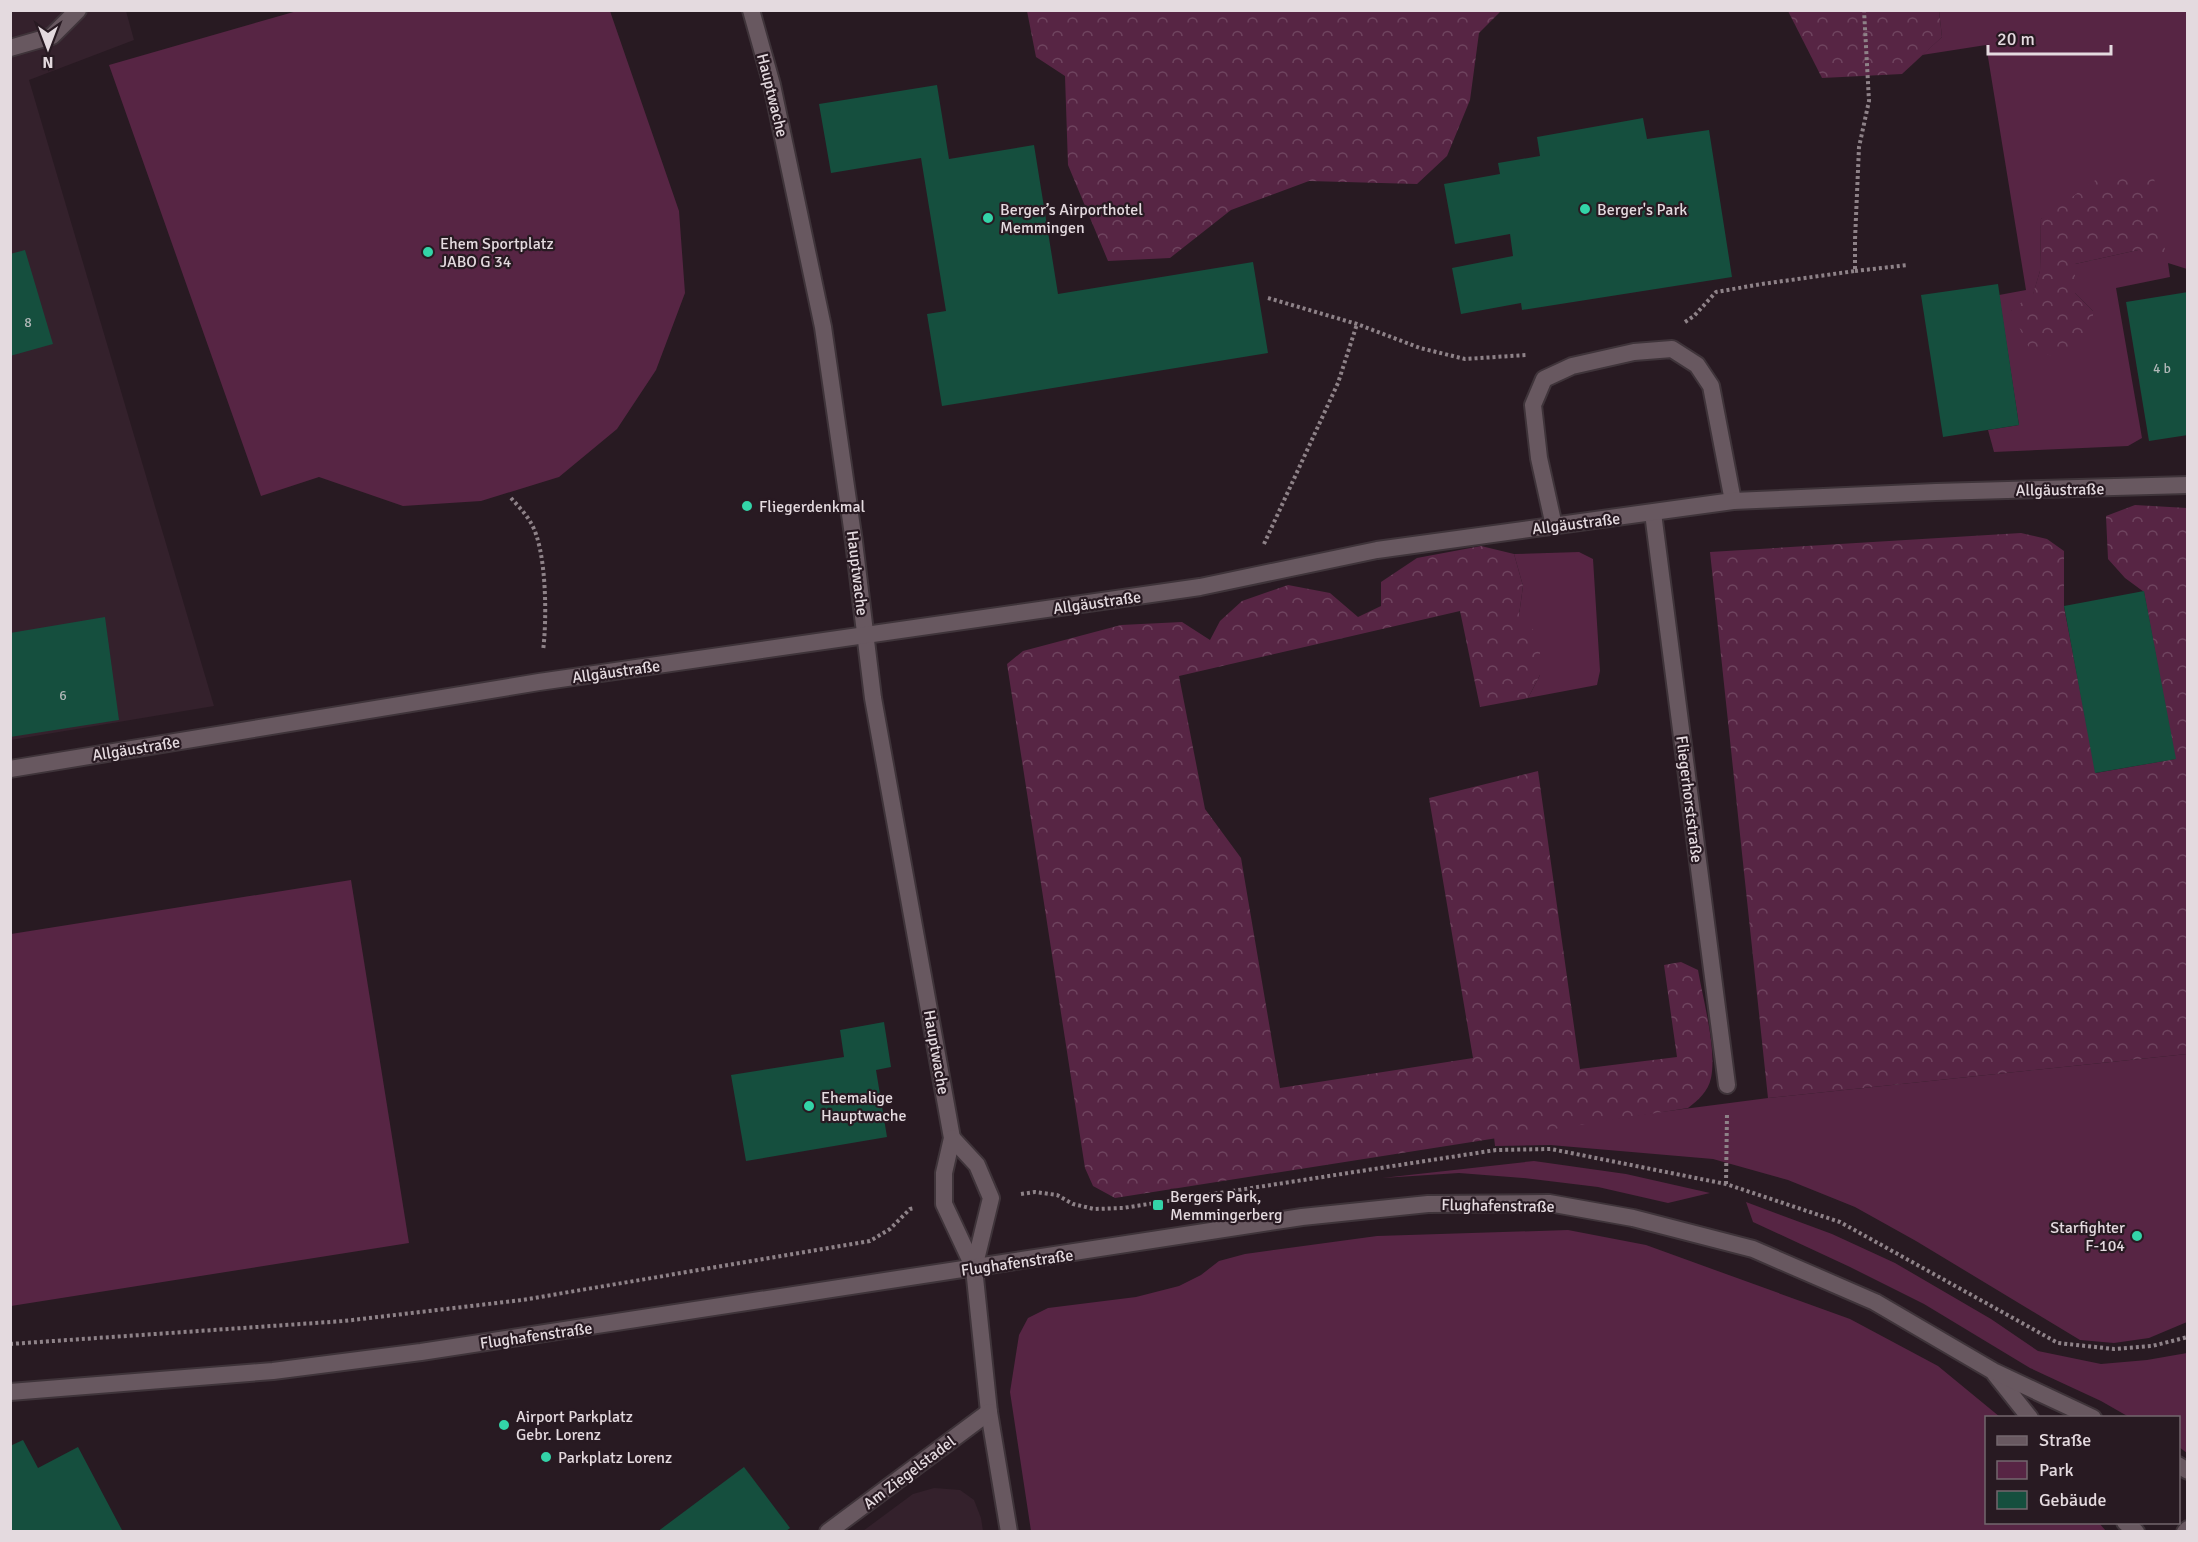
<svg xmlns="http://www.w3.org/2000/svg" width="2198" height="1542" viewBox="0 0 2198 1542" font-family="Signika,sans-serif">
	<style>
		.built { fill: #34212c }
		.green { fill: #572544; fill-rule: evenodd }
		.forest { fill: url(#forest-crowns) }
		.building { fill: #154f3e }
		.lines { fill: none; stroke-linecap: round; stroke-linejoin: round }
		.service-casing { stroke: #3f343a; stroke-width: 20 }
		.minor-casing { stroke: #3f343a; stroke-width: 20 }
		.tertiary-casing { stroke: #3f343a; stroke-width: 20 }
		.path { stroke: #8e8288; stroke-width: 4; stroke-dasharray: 3 3; stroke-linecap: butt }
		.service { stroke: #685860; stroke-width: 16 }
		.minor { stroke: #685860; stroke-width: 16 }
		.tertiary { stroke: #685860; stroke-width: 16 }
		.poi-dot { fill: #33d4a8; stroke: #281a22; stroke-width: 2 }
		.labels { text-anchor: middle; stroke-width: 4.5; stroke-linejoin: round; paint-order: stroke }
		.number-label { font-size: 14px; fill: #b0b7b7 }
		.street-label { font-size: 16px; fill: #e4dadf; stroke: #281a22 }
		.poi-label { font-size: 16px; fill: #e4dadf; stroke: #281a22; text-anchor: start }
	</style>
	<defs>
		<pattern id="forest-crowns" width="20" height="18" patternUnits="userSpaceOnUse" patternTransform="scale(1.5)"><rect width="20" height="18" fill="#572544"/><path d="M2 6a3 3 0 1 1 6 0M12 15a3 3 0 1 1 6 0" fill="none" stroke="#6f445f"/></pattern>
	</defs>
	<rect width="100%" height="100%" fill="#281a22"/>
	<g class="built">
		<path d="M11,11H126L134,40L29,80L214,706L11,740Z"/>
		<path d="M934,1488L960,1490L974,1500L981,1518L983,1531H863L913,1494Z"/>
	</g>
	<g class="green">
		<path d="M297,11H610L679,211L685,293L656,370L617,429L559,477L481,501L403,506L319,477L261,496L109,65Z"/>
		<path d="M1939,11H2187V269L2168,263L2170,277L2116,288L2142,438L2128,446L1994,452L1988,430L2019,425L1999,295L2026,290L1986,45L1922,55L1942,37ZM2152,172L2138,250L2075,264V293L2093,311H2011L2033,295L2040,271L2041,219Z"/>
		<path d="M1579,552L1593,559L1600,671L1597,685L1528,698L1540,675L1519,615L1523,586L1514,554Z"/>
		<path d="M351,880L409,1243L11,1306V934Z"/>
		<path d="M2187,1054V1322L2149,1338L2114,1343L2080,1340L1916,1241L1855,1207L1788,1180L1713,1159L1550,1145L1495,1146L1494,1137L1653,1113L1768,1098Z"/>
		<path d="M1534,1161L1626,1174L1710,1193L1668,1203L1598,1187L1523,1178L1459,1173L1382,1178Z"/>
		<path d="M1746,1202L1832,1234L1895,1263L1991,1319L2038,1351L2101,1364L2147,1360L2187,1353V1453L2179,1447L2178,1418L2129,1417L2101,1401L2030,1368L1924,1304L1850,1267L1753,1222Z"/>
		<path d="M1568,1230L1646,1245L1850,1319L1938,1366L2000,1417L1986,1418V1522L2099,1523L2106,1531H1031L1010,1392L1019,1335L1028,1318L1048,1308L1136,1297L1179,1286L1201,1275L1219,1261L1245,1254L1377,1236Z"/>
	</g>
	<g class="forest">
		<path d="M1027,11L1028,10L1501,11L1479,33L1470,100L1447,156L1417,184L1309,181L1231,210L1170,258L1108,261L1068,165L1065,76L1036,57Z"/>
		<path d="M1788,11H1939L1942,37L1902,74L1822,78Z"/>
		<path d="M2153,171L2167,263L2138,250L2075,264V293L2093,311V334L2057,357L2030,350L2011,310L2033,294L2040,271L2041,219L2097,179Z"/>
		<path d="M2135,505L2187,508V1054L1768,1098L1710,552L2021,533L2047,539L2064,551V607L2096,773L2175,759L2144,592L2125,578L2108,559L2106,516Z"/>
		<path d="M1481,546L1514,554L1523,586L1519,615L1540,637V675L1528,698L1480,707L1460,611L1179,676L1205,809L1241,858L1280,1088L1473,1058L1429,798L1538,771L1580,1069L1677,1057L1664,965L1681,962L1698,970C1703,999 1717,1050 1711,1078C1708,1092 1698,1100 1688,1108L1115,1198L1093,1186L1085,1168L1007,664L1023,651L1121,625L1182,622L1210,640L1220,621L1242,601L1288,585L1330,593L1358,617L1381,606V582L1417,558Z"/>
	</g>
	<g class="building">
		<path d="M937,85L949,159L1034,145L1058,294L1253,262L1268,353L942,406L927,314L946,311L921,158L831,173L819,104Z"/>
		<path d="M1643,118L1647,139L1709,130L1732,277L1522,310L1521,303L1461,314L1452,268L1513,256L1510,234L1455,244L1444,184L1500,174L1498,163L1540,156L1537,137Z"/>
		<path d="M25,250L53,344L10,356V254Z"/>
		<path d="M1998,284L2019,425L1943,437L1921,295Z"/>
		<path d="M2188,292V435L2149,441L2126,302Z"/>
		<path d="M2144,591L2176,759L2095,773L2064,606Z"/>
		<path d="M105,617L119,720L10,737V633Z"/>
		<path d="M884,1022L891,1067L876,1070L887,1137L746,1161L731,1075L844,1057L840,1030Z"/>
		<path d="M23,1440L38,1468L78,1447L123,1532H10V1446Z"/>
		<path d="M744,1467L790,1528L785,1532H657Z"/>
	</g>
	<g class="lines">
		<g class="service-casing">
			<g id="service">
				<path d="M10,48L52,36L78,10"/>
				<path d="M1653,513L1727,1085"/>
				<path d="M1554,526L1539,458L1533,405L1544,379L1572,366L1634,352L1672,349L1697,365L1711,386L1733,501"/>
			</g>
		</g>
		<g class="minor-casing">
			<g id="minor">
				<path d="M751,10L772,85L823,327L854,542L873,698L952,1138L944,1173V1204L974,1268L989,1412L1009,1532"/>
				<path d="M10,769L539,682L1200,587L1377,550L1733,501L1936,492L2188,485"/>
				<path d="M952,1138L977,1165L991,1198L974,1268"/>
				<path d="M1995,1374L2030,1418"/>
				<path d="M10,1392L273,1371L421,1352L1302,1217L1428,1204L1549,1203L1633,1218L1753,1249L1875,1302L1993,1371L2093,1418"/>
				<path d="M2178,1465L2188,1471"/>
				<path d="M2125,1522L2136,1532"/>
				<path d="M828,1532L989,1412"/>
			</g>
		</g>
		<g class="tertiary-casing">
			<path id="tertiary" d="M2185,1532L2188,1529"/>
		</g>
		<g class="path">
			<path d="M1855,271L1908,265"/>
			<path d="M1268,298L1357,324L1420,348L1465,359L1526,355"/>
			<path d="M1685,322L1694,316L1716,292L1762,284L1855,271V240L1859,147L1869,101L1864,10"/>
			<path d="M511,498C518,506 526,514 531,523C547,550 547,620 543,651"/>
			<path d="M1264,544L1338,383L1357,324"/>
			<path d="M1726,1184L1727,1113"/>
			<path d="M1021,1194L1035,1192L1057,1195L1073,1204L1094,1209L1123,1208L1496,1150L1551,1149L1726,1184L1840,1222L2058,1343L2114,1349L2152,1346L2188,1337"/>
			<path d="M10,1344L344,1321L522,1300L870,1241L890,1229L910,1209L915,1208"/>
		</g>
		<use href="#service" class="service"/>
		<use href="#minor" class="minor"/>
		<use href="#tertiary" class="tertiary"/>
	</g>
	<g class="poi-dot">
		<circle cx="1585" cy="209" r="6"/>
		<circle cx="988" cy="218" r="6"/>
		<circle cx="428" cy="252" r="6"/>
		<circle cx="747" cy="506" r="6"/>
		<circle cx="809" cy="1106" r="6"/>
		<rect x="1152" y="1199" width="12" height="12" rx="3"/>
		<circle cx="2137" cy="1236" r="6"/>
		<circle cx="504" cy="1425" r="6"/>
		<circle cx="546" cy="1457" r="6"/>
	</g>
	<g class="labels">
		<g class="number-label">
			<text x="28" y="327">8</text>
			<text x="2162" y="373">4 b</text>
			<text x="63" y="700">6</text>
		</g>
		<g class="street-label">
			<text transform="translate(773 95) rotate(76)" y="6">Hauptwache</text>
			<text transform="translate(2060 489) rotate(-1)" y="6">Allgäustraße</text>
			<text transform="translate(1576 523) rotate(-7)" y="6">Allgäustraße</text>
			<text transform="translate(858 573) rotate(83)" y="6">Hauptwache</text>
			<text transform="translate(1097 602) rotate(-8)" y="6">Allgäustraße</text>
			<text transform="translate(616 671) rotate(-8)" y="6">Allgäustraße</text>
			<text transform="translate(136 748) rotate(-9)" y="6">Allgäustraße</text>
			<text transform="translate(1690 799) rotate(83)" y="6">Fliegerhorststraße</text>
			<text transform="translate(937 1052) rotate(80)" y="6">Hauptwache</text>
			<text transform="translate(1498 1205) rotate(1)" y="6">Flughafenstraße</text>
			<text transform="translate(1017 1262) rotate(-8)" y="6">Flughafenstraße</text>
			<text transform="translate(536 1335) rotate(-8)" y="6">Flughafenstraße</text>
			<text transform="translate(909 1472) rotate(-37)" y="6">Am Ziegelstadel</text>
		</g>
		<g class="poi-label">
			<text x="1000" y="215">Berger’s Airporthotel<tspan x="1000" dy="18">Memmingen</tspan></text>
			<text x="1597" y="215">Berger's Park</text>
			<text x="440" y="249">Ehem Sportplatz<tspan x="440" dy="18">JABO G 34</tspan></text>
			<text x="759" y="512">Fliegerdenkmal</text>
			<text x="821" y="1103">Ehemalige<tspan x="821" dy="18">Hauptwache</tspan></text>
			<text x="1170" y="1202">Bergers Park,<tspan x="1170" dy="18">Memmingerberg</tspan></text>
			<text x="2125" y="1233" text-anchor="end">Starfighter<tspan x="2125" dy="18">F-104</tspan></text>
			<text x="516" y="1422">Airport Parkplatz<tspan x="516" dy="18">Gebr. Lorenz</tspan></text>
			<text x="558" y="1463">Parkplatz Lorenz</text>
		</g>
	</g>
	<rect width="2198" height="1542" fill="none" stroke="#e4dadf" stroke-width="24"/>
	<rect x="1985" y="1416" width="195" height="108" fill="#281a22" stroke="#73676e" stroke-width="1.5"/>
	<rect x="1997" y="1436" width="30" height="9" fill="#685860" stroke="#73676e" stroke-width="1.5"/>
	<text x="2039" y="1446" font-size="18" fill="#e4dadf">Straße</text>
	<rect x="1997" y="1461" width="30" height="18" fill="#572544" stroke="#73676e" stroke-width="1.5"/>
	<text x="2039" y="1476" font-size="18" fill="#e4dadf">Park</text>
	<rect x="1997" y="1491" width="30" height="18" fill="#154f3e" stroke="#73676e" stroke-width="1.5"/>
	<text x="2039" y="1506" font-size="18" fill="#e4dadf">Gebäude</text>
	<g transform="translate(48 48) rotate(180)" stroke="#281a22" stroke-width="4.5" paint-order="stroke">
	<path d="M0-4.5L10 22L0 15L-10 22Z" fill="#e4dadf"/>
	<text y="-9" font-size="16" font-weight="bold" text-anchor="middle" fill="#e4dadf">N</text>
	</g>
	<path d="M1988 45v9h123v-9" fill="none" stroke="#e4dadf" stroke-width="3"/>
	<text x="1997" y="45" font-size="18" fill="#e4dadf" stroke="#281a22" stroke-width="4.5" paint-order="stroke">20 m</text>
</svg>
